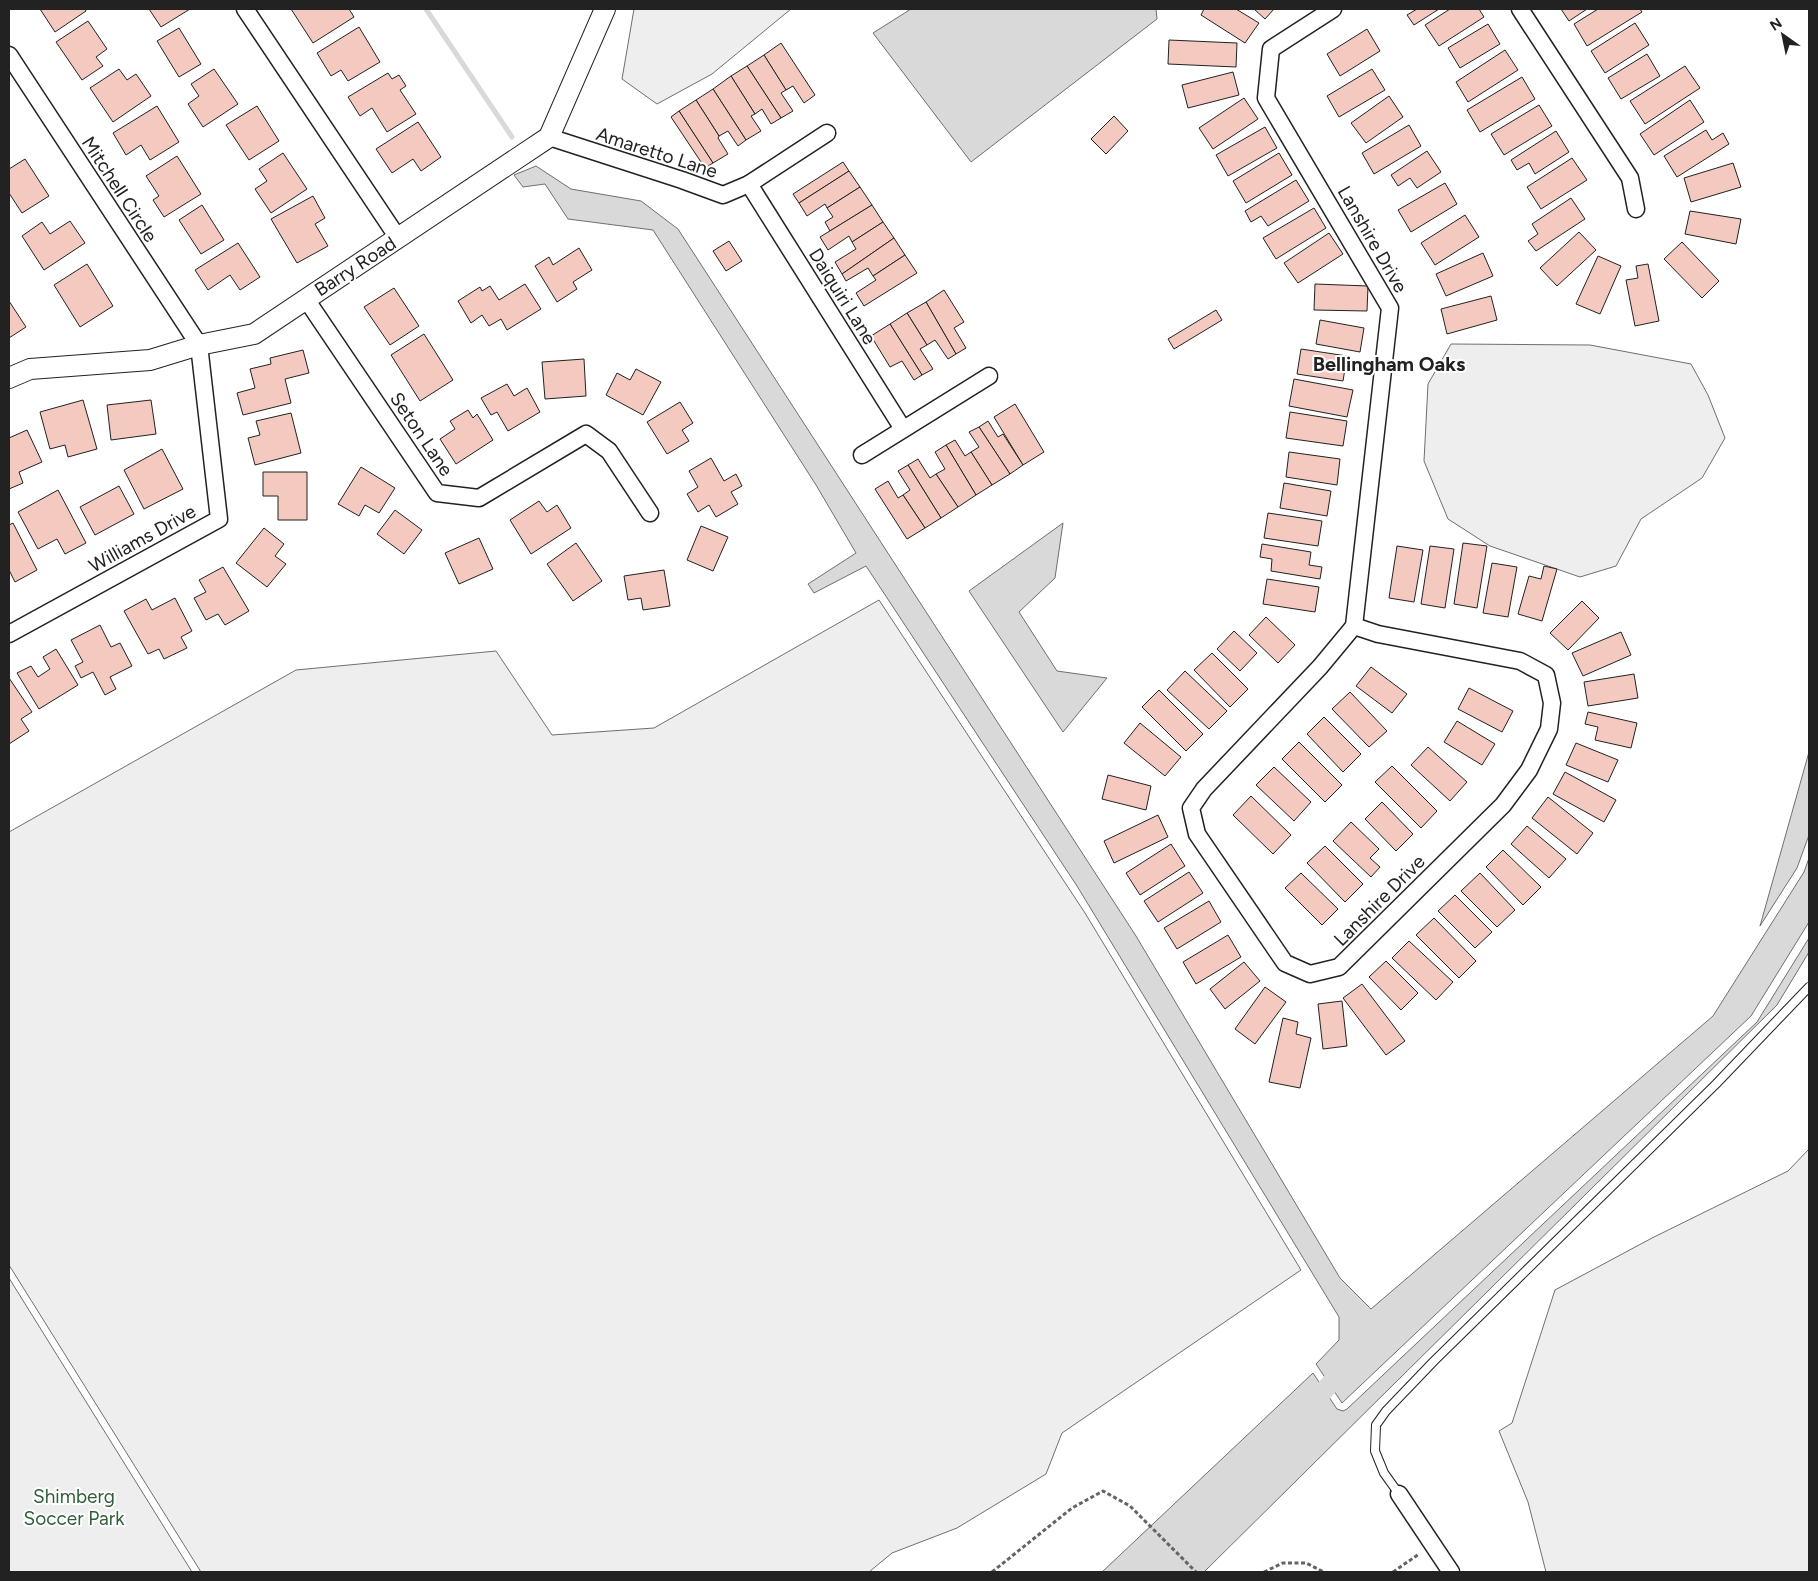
<svg xmlns="http://www.w3.org/2000/svg" width="1818" height="1581" viewBox="0 0 1818 1581" font-family="Figtree,sans-serif">
	<style>
		.green { fill: #eee; stroke: #6f6f6f }
		.water { fill: #d9d9d9; stroke: #6f6f6f }
		.lines { fill: none; stroke-linecap: round; stroke-linejoin: round }
		.stream { stroke: #d9d9d9; stroke-width: 5 }
		.canal { stroke: #d9d9d9; stroke-width: 19 }
		.building { fill: #f3c9c0; stroke: #222 }
		.service-casing { stroke: #222; stroke-width: 10 }
		.minor-casing { stroke: #222; stroke-width: 19 }
		.tertiary-casing { stroke: #222; stroke-width: 22 }
		.path { stroke: #646464; stroke-width: 3; stroke-dasharray: 4 2.5; stroke-linecap: butt }
		.service { stroke: #fff; stroke-width: 8 }
		.minor { stroke: #fff; stroke-width: 16 }
		.tertiary { stroke: #fff; stroke-width: 20 }
		.labels { text-anchor: middle; stroke-width: 4; stroke-linejoin: round; paint-order: stroke }
		.street-label { font-size: 19px; fill: #222; stroke: #fff }
		.park-label { font-size: 19px; fill: #2f5e38; stroke: #fff }
		.neighbourhood-label { font-size: 20px; font-weight: bold; fill: #222; stroke: #fff }
	</style>
	<rect width="100%" height="100%" fill="#fff"/>
	<g class="green">
		<path d="M634,9H791L712,74L657,104L622,79Z"/>
		<path d="M1451,344L1590,345L1691,364L1708,395L1725,438L1702,478L1641,519L1616,566L1580,577L1490,546L1448,519L1424,461L1428,384Z"/>
		<path d="M879,600L1085,913L1301,1270L1062,1433L1046,1474L957,1528L892,1553L869,1572H201L9,1265V832L296,670L496,651L552,735L654,728Z"/>
		<path d="M1809,1149V1572H1546L1528,1502L1499,1431L1512,1423L1555,1290L1652,1238L1788,1171Z"/>
		<path d="M9,1278L192,1572H9Z"/>
	</g>
	<g class="water">
		<path d="M911,9H1156L1157,19L971,162L873,33Z"/>
		<path d="M536,166L571,189L641,201L678,229L1136,936L1340,1278L1371,1309L1713,1016L1804,872L1809,858V922L1751,1016L1342,1403L1316,1364L1339,1340V1317L1077,886L866,566L814,593L808,584L856,553L816,485L653,230L568,219L545,184L523,187L514,175Z"/>
		<path d="M1063,523L1055,578L1019,612L1057,671L1107,678L1063,732L969,591Z"/>
		<path d="M1809,752V835L1797,868L1760,926Z"/>
		<path d="M1809,938V952L1777,1005L1204,1572H1102L1313,1373L1337,1409L1343,1411L1347,1409L1757,1022Z"/>
	</g>
	<g class="lines">
		<path class="stream" d="M426,9L512,137"/>
		<path class="canal" d="M1307,1409L1330,1384L1347,1368"/>
	</g>
	<g class="building">
		<path d="M40,9H85L86,11L55,32Z"/>
		<path d="M149,9H190L161,27Z"/>
		<path d="M291,9H349L354,17L313,43Z"/>
		<path d="M1204,9H1236L1259,23L1245,43L1201,15Z"/>
		<path d="M1254,9H1274L1265,19Z"/>
		<path d="M1417,9H1439L1414,25L1407,15Z"/>
		<path d="M1450,9H1479L1484,17L1439,46L1425,25Z"/>
		<path d="M1561,9H1587L1569,21Z"/>
		<path d="M1598,9H1640L1642,12L1587,46L1574,24Z"/>
		<path d="M88,21L107,49L96,57L103,66L82,80L56,42Z"/>
		<path d="M1635,23L1649,45L1605,73L1591,51Z"/>
		<path d="M1488,24L1500,44L1460,68L1448,48Z"/>
		<path d="M359,27L380,62L348,81L341,70L331,76L317,53Z"/>
		<path d="M179,28L201,64L179,77L157,41Z"/>
		<path d="M1367,29L1380,51L1340,76L1327,54Z"/>
		<path d="M1169,40L1237,43L1236,67L1168,64Z"/>
		<path d="M781,43L815,95L804,103L793,86L786,90L764,55Z"/>
		<path d="M1505,50L1518,70L1468,102L1456,82Z"/>
		<path d="M1647,54L1660,76L1621,99L1608,78Z"/>
		<path d="M764,55L786,90L781,93L793,111L781,118L747,66Z"/>
		<path d="M747,66L781,118L771,124L762,109L755,114L731,76Z"/>
		<path d="M1685,66L1700,88L1645,124L1630,101Z"/>
		<path d="M119,69L127,80L136,74L151,96L113,122L90,88Z"/>
		<path d="M214,69L238,104L203,127L188,104L199,96L191,84Z"/>
		<path d="M1372,69L1385,90L1339,117L1327,96Z"/>
		<path d="M1233,72L1239,95L1188,108L1182,85Z"/>
		<path d="M388,73L392,79L399,75L406,86L400,90L416,114L387,132L372,108L360,116L348,97Z"/>
		<path d="M731,76L755,114L751,116L761,131L746,140L713,89Z"/>
		<path d="M1522,77L1535,99L1480,132L1467,110Z"/>
		<path d="M713,89L746,140L738,146L728,131L719,136L696,100Z"/>
		<path d="M1389,96L1403,117L1366,143L1351,123Z"/>
		<path d="M1244,98L1258,119L1213,149L1199,128Z"/>
		<path d="M696,100L719,136L718,138L728,154L713,163L679,111Z"/>
		<path d="M1690,100L1704,122L1654,155L1640,134Z"/>
		<path d="M1539,105L1552,126L1504,155L1491,134Z"/>
		<path d="M157,106L179,142L150,160L141,145L126,155L113,133Z"/>
		<path d="M257,106L279,141L249,160L226,125Z"/>
		<path d="M679,111L713,163L705,168L671,117Z"/>
		<path d="M1114,116L1128,131L1106,154L1091,139Z"/>
		<path d="M418,122L441,157L421,171L413,159L392,173L376,149Z"/>
		<path d="M1409,125L1421,146L1374,174L1362,153Z"/>
		<path d="M1265,127L1277,148L1228,176L1216,155Z"/>
		<path d="M1706,130L1712,140L1723,133L1729,144L1677,177L1664,156Z"/>
		<path d="M1556,131L1569,152L1535,174L1529,163L1517,170L1511,160Z"/>
		<path d="M1427,151L1441,172L1417,188L1410,178L1398,186L1391,175Z"/>
		<path d="M283,153L307,189L271,213L255,189L267,181L259,169Z"/>
		<path d="M1279,153L1292,175L1246,203L1233,181Z"/>
		<path d="M177,156L201,194L164,217L153,200L159,196L146,176Z"/>
		<path d="M1572,158L1587,180L1541,209L1527,187Z"/>
		<path d="M25,159L49,196L22,213L9,193V169Z"/>
		<path d="M843,162L849,171L799,203L793,194Z"/>
		<path d="M1733,163L1741,187L1691,202L1684,178Z"/>
		<path d="M849,171L860,187L827,208L825,204L807,216L799,203Z"/>
		<path d="M1296,180L1309,201L1268,226L1261,216L1251,222L1245,211Z"/>
		<path d="M1445,183L1457,204L1411,232L1398,210Z"/>
		<path d="M860,187L872,205L830,231L825,222L833,217L827,208Z"/>
		<path d="M313,196L325,218L315,224L328,246L297,263L271,219Z"/>
		<path d="M1571,198L1585,219L1536,251L1528,241L1538,234L1532,224Z"/>
		<path d="M202,205L224,240L201,254L179,220Z"/>
		<path d="M872,205L883,222L852,242L849,236L828,250L820,237Z"/>
		<path d="M1314,208L1326,228L1276,259L1263,238Z"/>
		<path d="M1690,211L1741,219L1736,244L1685,234Z"/>
		<path d="M1465,215L1479,237L1435,265L1421,243Z"/>
		<path d="M70,221L85,243L44,270L22,236L42,222L50,234Z"/>
		<path d="M883,222L894,238L842,274L835,262L856,249L852,242Z"/>
		<path d="M1579,232L1596,250L1557,286L1540,268Z"/>
		<path d="M1329,233L1343,254L1298,283L1284,263Z"/>
		<path d="M894,238L905,255L873,276L868,268L846,281L842,274Z"/>
		<path d="M729,241L742,261L726,271L713,251Z"/>
		<path d="M1682,242L1719,281L1702,298L1664,259Z"/>
		<path d="M238,243L260,277L240,290L230,275L208,290L195,270Z"/>
		<path d="M579,248L592,270L573,282L577,289L557,302L535,266L549,257L553,265Z"/>
		<path d="M1483,253L1493,276L1446,296L1436,274Z"/>
		<path d="M905,255L917,273L864,306L856,293L876,280L873,276Z"/>
		<path d="M1598,256L1621,266L1600,314L1576,304Z"/>
		<path d="M87,264L113,306L80,327L54,285Z"/>
		<path d="M1648,264L1659,321L1635,326L1626,280L1638,278L1636,266Z"/>
		<path d="M525,284L541,309L507,330L501,319L489,326L482,315L471,323L458,301L480,287L482,291L490,286L499,300Z"/>
		<path d="M1315,284L1368,286L1367,311L1314,310Z"/>
		<path d="M394,288L419,326L390,345L364,307Z"/>
		<path d="M944,290L964,322L954,328L966,348L956,354L926,302Z"/>
		<path d="M1491,296L1497,320L1447,334L1441,309Z"/>
		<path d="M9,301L26,327L9,338Z"/>
		<path d="M926,302L956,354L948,359L935,340L927,345L907,313Z"/>
		<path d="M1216,310L1222,320L1174,349L1168,339Z"/>
		<path d="M907,313L927,345L920,349L933,369L922,375L890,324Z"/>
		<path d="M1320,320L1364,328L1360,352L1316,344Z"/>
		<path d="M890,324L922,375L914,380L902,361L890,367L871,336Z"/>
		<path d="M424,334L453,380L420,401L391,355Z"/>
		<path d="M1301,349L1347,356L1343,381L1297,374Z"/>
		<path d="M303,350L309,373L285,379L291,403L243,415L237,393L255,388L250,369L271,364L270,358Z"/>
		<path d="M584,359L586,396L545,399L542,362Z"/>
		<path d="M636,369L661,382L643,415L606,395L617,373L630,380Z"/>
		<path d="M1294,379L1353,390L1347,417L1289,406Z"/>
		<path d="M507,384L514,396L527,388L540,412L508,431L497,412L491,415L481,398Z"/>
		<path d="M83,400L97,449L68,457L65,445L50,449L40,412Z"/>
		<path d="M151,400L156,434L111,440L107,405Z"/>
		<path d="M680,402L693,423L682,430L689,441L667,454L647,422Z"/>
		<path d="M1015,404L1044,452L1023,465L994,417Z"/>
		<path d="M468,410L473,418L477,414L493,440L456,464L440,439L455,429L450,421Z"/>
		<path d="M1290,412L1347,421L1343,446L1286,438Z"/>
		<path d="M291,413L301,453L255,465L248,438L260,435L256,421Z"/>
		<path d="M988,421L998,437L1003,434L1023,465L1010,474L979,427Z"/>
		<path d="M979,427L1010,474L992,485L971,452L979,447L969,432Z"/>
		<path d="M27,430L42,462L19,472L23,483L9,489V438Z"/>
		<path d="M955,440L965,456L971,452L992,485L976,495L946,445Z"/>
		<path d="M946,445L976,495L958,507L936,474L945,469L935,452Z"/>
		<path d="M162,449L183,489L144,509L124,470Z"/>
		<path d="M1289,452L1340,459L1337,485L1286,477Z"/>
		<path d="M711,458L724,481L736,474L742,486L731,492L738,504L716,517L709,505L698,512L687,494L698,487L689,471Z"/>
		<path d="M918,459L930,478L936,474L958,507L941,518L908,465Z"/>
		<path d="M908,465L941,518L925,528L903,495L910,490L898,471Z"/>
		<path d="M361,467L395,488L379,513L365,505L359,516L338,504Z"/>
		<path d="M263,472H307V520H278V496H263Z"/>
		<path d="M888,481L898,498L903,495L925,528L907,539L875,489Z"/>
		<path d="M1284,483L1331,491L1327,516L1280,508Z"/>
		<path d="M119,486L134,514L95,535L80,507Z"/>
		<path d="M58,490L86,543L65,554L57,539L38,549L18,512Z"/>
		<path d="M539,501L547,512L557,505L571,528L531,554L510,520Z"/>
		<path d="M395,510L422,530L404,554L377,534Z"/>
		<path d="M1268,513L1322,521L1318,546L1264,538Z"/>
		<path d="M13,523L37,570L15,582L9,570V525Z"/>
		<path d="M701,526L728,537L713,571L687,560Z"/>
		<path d="M264,528L284,544L275,556L286,564L267,587L236,563Z"/>
		<path d="M479,538L493,569L459,584L445,553Z"/>
		<path d="M576,543L602,581L573,601L547,564Z"/>
		<path d="M1463,543L1487,546L1477,608L1454,604Z"/>
		<path d="M1262,544L1311,552L1309,565L1322,567L1320,579L1271,571L1272,559L1260,557Z"/>
		<path d="M1397,546L1423,550L1414,602L1389,598Z"/>
		<path d="M1430,546L1454,549L1445,608L1421,604Z"/>
		<path d="M1492,563L1517,567L1508,617L1483,613Z"/>
		<path d="M1544,566L1557,569L1542,621L1518,614L1529,576L1541,579Z"/>
		<path d="M223,567L249,611L225,625L218,614L206,620L194,598L206,592L199,580Z"/>
		<path d="M664,570L670,606L643,610L641,598L628,600L624,576Z"/>
		<path d="M1267,579L1319,587L1315,612L1263,604Z"/>
		<path d="M175,598L192,631L181,637L187,648L164,659L159,649L148,654L124,611L146,599L152,610Z"/>
		<path d="M1582,601L1599,618L1568,650L1550,633Z"/>
		<path d="M1266,617L1295,645L1278,663L1249,635Z"/>
		<path d="M100,625L111,647L120,643L132,666L110,677L116,689L105,695L93,672L81,678L75,666L83,662L71,640Z"/>
		<path d="M1234,631L1257,653L1240,671L1217,649Z"/>
		<path d="M1621,632L1631,655L1583,676L1572,653Z"/>
		<path d="M56,649L78,685L39,709L17,673L31,666L38,677L50,669L43,657Z"/>
		<path d="M1212,653L1248,689L1230,707L1194,670Z"/>
		<path d="M1371,667L1407,694L1392,713L1356,686Z"/>
		<path d="M1185,671L1227,711L1209,729L1167,690Z"/>
		<path d="M1634,674L1638,698L1588,706L1584,682Z"/>
		<path d="M9,678L32,712L21,719L29,731L9,744Z"/>
		<path d="M1469,688L1513,711L1502,732L1458,709Z"/>
		<path d="M1159,690L1203,734L1186,751L1142,707Z"/>
		<path d="M1350,692L1387,731L1369,747L1332,709Z"/>
		<path d="M1588,712L1637,723L1631,748L1595,740L1598,727L1585,724Z"/>
		<path d="M1324,717L1361,754L1343,772L1307,734Z"/>
		<path d="M1457,721L1495,744L1482,765L1444,742Z"/>
		<path d="M1140,723L1181,757L1165,776L1124,743Z"/>
		<path d="M1299,742L1342,785L1325,802L1282,759Z"/>
		<path d="M1576,743L1618,760L1608,782L1566,765Z"/>
		<path d="M1428,747L1467,782L1450,801L1411,765Z"/>
		<path d="M1392,766L1437,811L1421,828L1375,782Z"/>
		<path d="M1274,767L1311,802L1294,821L1256,785Z"/>
		<path d="M1565,772L1616,800L1604,822L1553,794Z"/>
		<path d="M1108,775L1151,786L1146,810L1102,799Z"/>
		<path d="M1251,796L1291,835L1273,854L1233,815Z"/>
		<path d="M1548,797L1593,833L1577,854L1532,818Z"/>
		<path d="M1382,802L1413,834L1396,851L1365,819Z"/>
		<path d="M1158,815L1168,837L1114,863L1104,841Z"/>
		<path d="M1351,822L1379,849L1370,858L1380,867L1371,877L1333,841Z"/>
		<path d="M1527,826L1566,859L1549,878L1511,844Z"/>
		<path d="M1171,844L1185,866L1140,895L1126,873Z"/>
		<path d="M1325,846L1363,884L1345,902L1307,863Z"/>
		<path d="M1503,850L1541,887L1523,905L1486,867Z"/>
		<path d="M1189,872L1203,893L1158,922L1144,901Z"/>
		<path d="M1301,873L1338,909L1322,925L1285,888Z"/>
		<path d="M1480,873L1515,910L1497,927L1461,891Z"/>
		<path d="M1455,895L1492,932L1475,948L1438,911Z"/>
		<path d="M1209,901L1221,922L1177,949L1164,928Z"/>
		<path d="M1434,918L1476,961L1459,978L1416,935Z"/>
		<path d="M1228,935L1241,957L1196,984L1183,962Z"/>
		<path d="M1409,941L1453,982L1436,1000L1392,958Z"/>
		<path d="M1386,961L1418,993L1401,1010L1369,977Z"/>
		<path d="M1244,962L1260,981L1225,1009L1210,989Z"/>
		<path d="M1362,984L1405,1041L1386,1055L1343,998Z"/>
		<path d="M1265,987L1286,1002L1255,1044L1235,1029Z"/>
		<path d="M1342,1001L1347,1046L1323,1049L1318,1004Z"/>
		<path d="M1283,1018L1298,1022L1296,1034L1311,1038L1300,1088L1269,1082Z"/>
	</g>
	<g class="lines">
		<g class="service-casing">
			<path id="service" d="M1399,1494L1384,1473L1375,1451L1376,1425L1386,1411L1434,1361L1716,1084L1809,987"/>
		</g>
		<g class="minor-casing">
			<g id="minor">
				<path d="M245,9L398,238"/>
				<path d="M1333,9L1271,49L1266,98L1390,308L1354,626"/>
				<path d="M1520,9L1630,178L1636,209"/>
				<path d="M9,55L199,345L219,519L9,634"/>
				<path d="M549,137L682,180L723,195L749,184L827,133"/>
				<path d="M749,184L903,429"/>
				<path d="M306,299L437,493L479,498L586,434L609,451L650,513"/>
				<path d="M862,455L989,376"/>
				<path d="M1354,626L1378,634L1520,661L1546,675L1552,703L1549,729L1529,770L1503,805L1339,967L1310,974L1285,963L1197,834L1191,808L1204,789L1320,667Z"/>
				<path d="M1399,1494L1451,1572"/>
			</g>
		</g>
		<g class="tertiary-casing">
			<path id="tertiary" d="M9,378L30,369L150,360L199,345L254,334L549,137L605,9"/>
		</g>
		<g class="path">
			<path d="M992,1572L1072,1508L1103,1491L1130,1506L1196,1572"/>
			<path d="M1264,1572L1283,1563H1306L1324,1572"/>
			<path d="M1393,1572L1419,1554"/>
		</g>
		<use href="#service" class="service"/>
		<use href="#minor" class="minor"/>
		<use href="#tertiary" class="tertiary"/>
	</g>
	<g class="labels">
		<g class="street-label">
			<text transform="translate(657 152) rotate(18)" y="7">Amaretto Lane</text>
			<text transform="translate(120 189) rotate(57)" y="7">Mitchell Circle</text>
			<text transform="translate(1373 239) rotate(60)" y="7">Lanshire Drive</text>
			<text transform="translate(355 266) rotate(-33)" y="7">Barry Road</text>
			<text transform="translate(843 296) rotate(58)" y="7">Daiquiri Lane</text>
			<text transform="translate(422 434) rotate(56)" y="7">Seton Lane</text>
			<text transform="translate(142 538) rotate(-29)" y="7">Williams Drive</text>
			<text transform="translate(1379 900) rotate(-45)" y="7">Lanshire Drive</text>
		</g>
		<g class="park-label">
			<text x="74" y="1503">Shimberg<tspan x="74" dy="22">Soccer Park</tspan></text>
		</g>
		<g class="neighbourhood-label">
			<text x="1389" y="371">Bellingham Oaks</text>
		</g>
	</g>
	<rect width="1818" height="1581" fill="none" stroke="#222222" stroke-width="20"/>
	<g transform="translate(1783 35) rotate(327)" stroke="#ffffff" stroke-width="4" paint-order="stroke">
	<path d="M0-4L9 19L0 12L-9 19Z" fill="#222222"/>
	<text y="-8" font-size="14" font-weight="bold" text-anchor="middle" fill="#222222">N</text>
	</g>
</svg>
